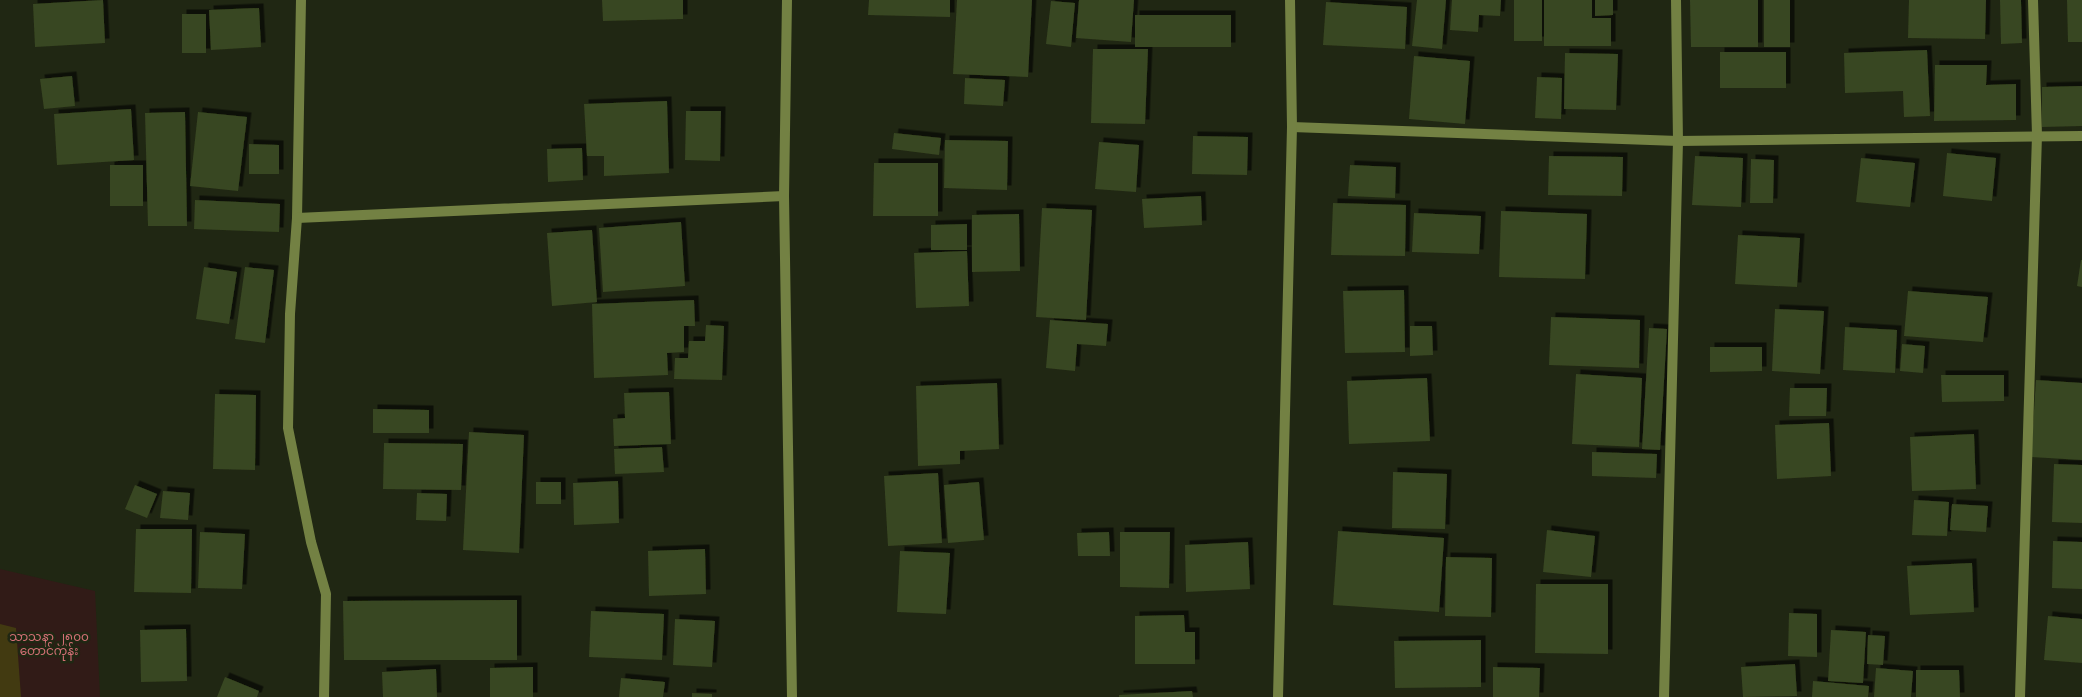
<svg xmlns="http://www.w3.org/2000/svg" width="2082" height="697" viewBox="0 0 2082 697" font-family="Raleway,'Noto Sans Myanmar',sans-serif">
	<style>
		.green { fill: #311b17 }
		.water { fill: #423a11 }
		.building { fill: #384621; filter: url(#shadow) }
		.lines { fill: none; stroke-linecap: round; stroke-linejoin: round }
		.minor { stroke: #738143; stroke-width: 10 }
		.tertiary { stroke: #738143; stroke-width: 10 }
		.labels { text-anchor: middle; stroke-width: 5; stroke-linejoin: round; paint-order: stroke }
		.park-label { font-size: 12px; fill: #d47076; stroke: #202713 }
	</style>
	<defs>
		<filter id="shadow"><feDropShadow dx="4.5" dy="-4.5" stdDeviation="0" flood-color="#0009"/></filter>
	</defs>
	<rect width="100%" height="100%" fill="#202713"/>
	<path class="green" d="M0,569L95,591L100,697H0Z"/>
	<path class="water" d="M0,624L16,628L21,697H0Z"/>
	<g class="building">
		<path d="M103,0L105,43L35,47L33,4Z"/>
		<path d="M602,0H683V19L603,21Z"/>
		<path d="M869,0H950V17L868,15Z"/>
		<path d="M957,0H1032L1028,77L953,74Z"/>
		<path d="M1079,0H1134L1131,42L1076,38Z"/>
		<path d="M1417,0H1446L1442,49L1412,46Z"/>
		<path d="M1452,0H1501L1500,16L1479,15L1478,32L1450,30Z"/>
		<rect x="1514" y="0" width="28" height="41"/>
		<path d="M1544,0H1592V18H1611V46H1544Z"/>
		<path d="M1595,0H1613V15L1595,16Z"/>
		<path d="M1690,0H1758V47H1691Z"/>
		<rect x="1764" y="0" width="26" height="47"/>
		<path d="M1909,0H1986L1985,39L1908,38Z"/>
		<path d="M2000,0H2021L2022,43L2001,44Z"/>
		<path d="M2067,0H2082V42H2068Z"/>
		<path d="M1051,1L1075,3L1071,47L1046,44Z"/>
		<path d="M1326,2L1407,7L1405,49L1323,45Z"/>
		<path d="M259,8L261,47L211,50L209,10Z"/>
		<rect x="182" y="14" width="24" height="39"/>
		<rect x="1135" y="15" width="96" height="32"/>
		<path d="M1093,49H1148L1145,124L1091,123Z"/>
		<path d="M1927,50L1930,116L1904,117L1903,91L1845,93L1844,53Z"/>
		<rect x="1720" y="52" width="66" height="36"/>
		<path d="M1565,53L1618,54L1616,110L1564,109Z"/>
		<path d="M1414,56L1470,61L1465,124L1409,119Z"/>
		<path d="M1935,65H1987L1986,85L2016,84V120L1934,121Z"/>
		<path d="M72,76L75,106L44,109L40,79Z"/>
		<path d="M1537,77L1562,78L1561,119L1535,118Z"/>
		<path d="M965,78L1005,80L1003,106L964,104Z"/>
		<path d="M2082,86V126L2042,127V87Z"/>
		<path d="M667,101L669,173L604,176V156H587L584,104Z"/>
		<path d="M131,109L134,160L57,165L54,114Z"/>
		<path d="M686,111H721L720,161L685,160Z"/>
		<path d="M185,112L187,226H148L145,113Z"/>
		<path d="M198,112L247,117L238,191L190,186Z"/>
		<path d="M894,133L941,138L939,155L892,149Z"/>
		<path d="M1193,136L1248,137L1247,175L1192,174Z"/>
		<path d="M945,140L1008,141L1007,190L944,188Z"/>
		<path d="M1099,142L1139,145L1136,192L1095,189Z"/>
		<path d="M249,144L279,145V174H249Z"/>
		<path d="M582,148L583,180L548,182L547,149Z"/>
		<path d="M1947,153L1996,158L1992,201L1943,196Z"/>
		<path d="M1549,156L1623,157L1622,196L1548,195Z"/>
		<path d="M1695,156L1743,158L1741,207L1692,205Z"/>
		<path d="M1861,158L1915,163L1910,207L1856,202Z"/>
		<path d="M1751,159L1774,160L1773,203H1750Z"/>
		<path d="M874,163H938V216H873Z"/>
		<rect x="110" y="165" width="33" height="41"/>
		<path d="M1350,165L1396,167L1395,198L1348,196Z"/>
		<path d="M1201,196L1202,225L1144,228L1142,199Z"/>
		<path d="M195,200L280,204L279,232L194,229Z"/>
		<path d="M1333,203L1406,205L1405,256L1331,255Z"/>
		<path d="M1042,208L1092,210L1086,320L1036,317Z"/>
		<path d="M1501,211L1587,214L1585,279L1499,277Z"/>
		<path d="M1414,213L1481,216L1479,254L1412,252Z"/>
		<path d="M1019,214L1020,271L972,272V215Z"/>
		<path d="M681,222L685,286L603,292L599,228Z"/>
		<path d="M967,224V250H931V225Z"/>
		<path d="M592,230L597,302L552,306L547,233Z"/>
		<path d="M1738,235L1800,238L1797,287L1735,284Z"/>
		<path d="M967,251L969,306L916,308L914,253Z"/>
		<path d="M2081,260H2082V287L2077,286Z"/>
		<path d="M204,267L237,272L229,324L196,319Z"/>
		<path d="M245,267L274,270L265,343L235,339Z"/>
		<path d="M1404,290L1405,352L1345,353L1343,291Z"/>
		<path d="M1908,291L1988,297L1983,342L1904,336Z"/>
		<path d="M694,300L695,326H684V352L667,353L668,375L594,378L592,304Z"/>
		<path d="M1775,309L1824,311L1820,374L1772,371Z"/>
		<path d="M1551,317L1640,320L1639,368L1549,365Z"/>
		<path d="M1050,320L1108,324L1106,346L1077,344L1075,371L1046,368Z"/>
		<path d="M706,325L724,326L722,380L674,379L675,358H688L689,341H705Z"/>
		<path d="M1410,326H1432L1433,355L1410,356Z"/>
		<path d="M1845,327L1897,330L1895,373L1843,370Z"/>
		<path d="M1649,328L1667,329L1660,450L1642,449Z"/>
		<path d="M1902,344L1925,346L1923,373L1900,371Z"/>
		<path d="M1710,347H1762V371L1710,372Z"/>
		<path d="M1576,374L1642,378L1639,447L1572,444Z"/>
		<path d="M1941,375H2004V401L1942,402Z"/>
		<path d="M1427,378L1430,441L1349,444L1347,381Z"/>
		<path d="M2036,380L2082,383V460L2031,457Z"/>
		<path d="M997,383L999,449L960,451V464L918,466L916,386Z"/>
		<path d="M1790,388H1827L1826,416H1789Z"/>
		<path d="M669,392L671,444L614,446L613,419L625,418L624,393Z"/>
		<path d="M215,394L256,395L255,470L213,469Z"/>
		<path d="M373,409L429,410V433H373Z"/>
		<path d="M1829,423L1831,476L1777,479L1775,425Z"/>
		<path d="M469,432L524,435L519,553L463,550Z"/>
		<path d="M1974,434L1976,489L1912,491L1910,437Z"/>
		<path d="M384,443L463,444L461,490L383,489Z"/>
		<path d="M662,447L664,472L615,474L614,449Z"/>
		<path d="M1592,452L1657,454L1656,478L1592,476Z"/>
		<path d="M2054,464L2082,465V523L2052,522Z"/>
		<path d="M1393,472L1447,474L1445,529L1392,528Z"/>
		<path d="M938,473L942,543L888,546L884,476Z"/>
		<path d="M618,481L619,523L574,525L573,483Z"/>
		<rect x="536" y="482" width="25" height="22"/>
		<path d="M979,482L984,540L948,543L944,485Z"/>
		<path d="M135,485L157,494L147,518L125,509Z"/>
		<path d="M163,491L190,493L188,520L160,518Z"/>
		<path d="M417,493L447,494L446,521L416,520Z"/>
		<path d="M1914,500L1949,502L1947,536L1912,535Z"/>
		<path d="M1952,504L1988,506L1986,532L1950,530Z"/>
		<path d="M136,529H192L191,593L134,592Z"/>
		<path d="M1547,530L1595,536L1591,577L1543,572Z"/>
		<path d="M1338,531L1444,538L1439,612L1333,605Z"/>
		<path d="M200,532L245,534L242,589L198,588Z"/>
		<path d="M1109,532L1110,556H1078L1077,533Z"/>
		<path d="M1120,532H1170L1169,588L1120,587Z"/>
		<path d="M2053,541L2082,542V589L2052,588Z"/>
		<path d="M1248,542L1250,589L1186,592L1185,545Z"/>
		<path d="M705,549L706,594L649,596L648,551Z"/>
		<path d="M900,551L950,553L946,614L897,612Z"/>
		<path d="M1446,557L1492,558L1491,617L1445,616Z"/>
		<path d="M1972,563L1974,612L1910,615L1907,566Z"/>
		<path d="M1536,584H1608V654L1535,653Z"/>
		<path d="M517,600V660H344L343,601Z"/>
		<path d="M591,611L664,614L662,660L589,657Z"/>
		<path d="M1789,613L1817,614V657L1788,656Z"/>
		<path d="M1184,615L1185,632H1195V664H1135V616Z"/>
		<path d="M2048,616L2082,619V663L2044,660Z"/>
		<path d="M675,619L715,621L712,667L673,665Z"/>
		<path d="M186,629L187,681L141,682L140,630Z"/>
		<path d="M1831,630L1866,632L1863,683L1828,681Z"/>
		<path d="M1868,635L1885,636L1883,665L1867,664Z"/>
		<path d="M1481,640V687L1395,688L1394,641Z"/>
		<path d="M1795,664L1797,696L1743,697L1741,667Z"/>
		<path d="M533,667V697H490V668Z"/>
		<path d="M1493,667L1540,668L1539,697H1493Z"/>
		<path d="M1876,668L1913,671L1911,697H1874Z"/>
		<path d="M436,669L437,697H383L382,672Z"/>
		<path d="M1916,670H1959L1960,697H1916Z"/>
		<path d="M225,677L259,691L257,697H217Z"/>
		<path d="M621,678L665,682L663,697H619Z"/>
		<path d="M1813,681L1869,686L1868,697H1812Z"/>
		<path d="M1192,691L1193,697H1119V695Z"/>
		<path d="M692,693L712,694V697H692Z"/>
	</g>
	<g class="lines">
		<g class="minor">
			<path d="M301,0L297,218L290,314L288,428L311,542L326,594L324,697"/>
			<path d="M1292,127L1678,141L2082,136"/>
			<path d="M297,218L784,196"/>
			<path d="M1278,697L1292,127L1290,0"/>
			<path d="M1664,697L1678,141L1676,0"/>
			<path d="M2020,697L2037,135L2033,0"/>
		</g>
		<path class="tertiary" d="M787,0L784,196L792,697"/>
	</g>
	<g class="labels">
		<g class="park-label">
			<text x="49" y="641">သာသနာ ၂၅၀၀<tspan x="49" dy="14">တောင်ကုန်း</tspan></text>
		</g>
	</g>
</svg>
